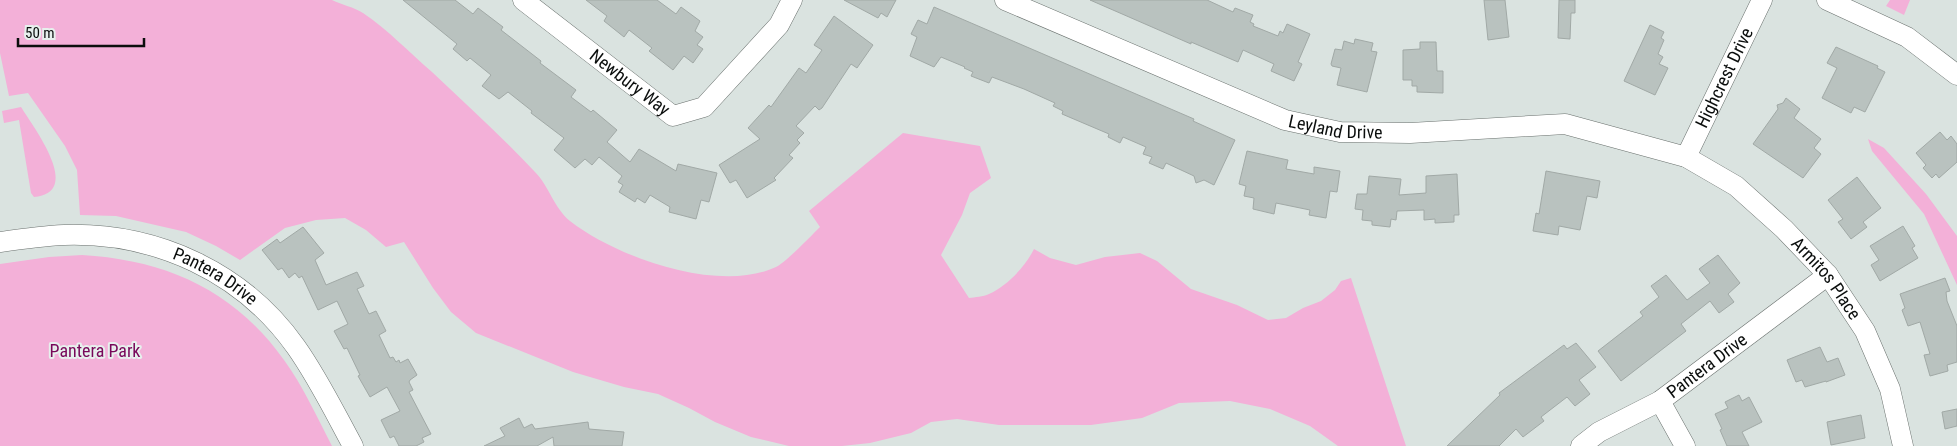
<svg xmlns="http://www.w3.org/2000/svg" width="1957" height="446" viewBox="0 0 1957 446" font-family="'Roboto Condensed',sans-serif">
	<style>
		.green { fill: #f3b0d8 }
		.building { fill: #b9c2bf; stroke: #a1a9a6 }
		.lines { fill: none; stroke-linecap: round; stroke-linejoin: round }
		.street-casing { stroke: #6a716e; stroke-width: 21 }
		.street { stroke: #fff; stroke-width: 20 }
		.labels { text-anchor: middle; stroke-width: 4; stroke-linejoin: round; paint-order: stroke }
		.street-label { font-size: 18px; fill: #0b0e0d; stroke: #e7f0ed }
		.park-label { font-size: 18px; fill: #78085a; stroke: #e7f0ed }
	</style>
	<rect width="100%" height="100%" fill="#dae3e0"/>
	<g class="green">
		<path d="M0,0H332C342,5 354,7 363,13C388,30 409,52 432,72C467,105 502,137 535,172C549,186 554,208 570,221C616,257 719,294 776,267C785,263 811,236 820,227L809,211L903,133L980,146L991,178L970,193L962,215L941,255L969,298C975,297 983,297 989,294C1007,286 1025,267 1034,249L1050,258L1076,265L1105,257L1140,253L1157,261L1191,289L1237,305L1268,320L1286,318L1303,308L1321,301L1335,290L1341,281L1351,278L1406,446H1338L1310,426L1270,409L1230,401L1179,403L1142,418L1091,425H999L957,419L931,422L911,433L870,443L842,446H789L751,437L715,422L689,408L658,394L624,387L573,372L476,333L451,312L433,288L404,242L386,247L366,230L345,218L316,220L285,228L240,260L216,246L186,232L116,216L80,215L77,170L65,146L28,93L9,96L0,53Z"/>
		<path d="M1890,0H1910L1904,15L1886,6Z"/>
		<path d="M21,107C34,128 84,193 34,197L31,193L19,120L4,123L2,111Z"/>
		<path d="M1868,139L1884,148L1926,194L1957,236V285L1924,214L1872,151Z"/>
		<path d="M82,255C166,260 234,290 284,360C303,386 317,417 332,446H0V264L49,257Z"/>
	</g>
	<g class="building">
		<path d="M403,0H455L473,14L478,8L503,27L501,30L541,61L540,63L576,90L571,97L591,112L593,110L617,130L607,142L630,162L639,149L676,171L678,164L717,173L709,202L701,200L696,219L669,212L670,207L650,195L645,203L637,198L635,202L619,192L623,185L618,182L622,176L599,157L592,165L585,159L575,168L554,150L564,138L531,113L532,111L508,92L499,99L482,86L491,75L470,58L467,61L453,49L457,44Z"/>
		<path d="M586,0H657L676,14L681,7L700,21L695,31L703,37L697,45L703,49L693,63L684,56L673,70L649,51L652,48L629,30L624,37L604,21L607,16Z"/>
		<path d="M844,0H896L887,17L881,13L878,18Z"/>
		<path d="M1090,0H1207L1233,12L1235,8L1253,15L1250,22L1254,24L1253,26L1278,36L1280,31L1283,33L1287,24L1310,34L1298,62L1302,64L1294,81L1271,71L1274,64L1243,50L1238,62L1191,42V44Z"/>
		<path d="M1484,0H1505L1509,37L1488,40Z"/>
		<path d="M1559,0H1575V13H1571L1570,39L1558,38Z"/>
		<path d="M934,7L1194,119L1193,121L1235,140L1214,185L1204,180L1196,183L1194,176L1166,163L1163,169L1149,163L1152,157L1143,154L1146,147L1123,137L1120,143L1108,137L1109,134L1062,114L1063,111L1053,106L1055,103L1024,89L992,77L989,83L971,76L973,72L964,68L965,67L941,57L934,67L910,56L917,37L911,34L918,20L927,24Z"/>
		<path d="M834,16L873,45L857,68L851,64L822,108L819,110L815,106L796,126L804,133L797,140L800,143L789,155L793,158L774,178L776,180L747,198L736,180L730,183L719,165L760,139L748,128L769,105L771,107L799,68L806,73L822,50L814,45Z"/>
		<path d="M1650,25L1664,32L1661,38L1664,40L1658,54L1663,57L1659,64L1668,68L1655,95L1624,81Z"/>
		<path d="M1355,39L1373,43L1371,51L1377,52L1367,92L1337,85L1341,68L1332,66L1331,64L1335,49L1342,50L1344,41L1354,44Z"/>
		<path d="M1420,42H1436L1437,71H1443V93L1417,92V86H1412V80H1403V50L1420,49Z"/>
		<path d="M1836,47L1878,66L1877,68L1885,72L1865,112L1854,107L1851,113L1822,98L1837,68L1827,63Z"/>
		<path d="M1786,98L1800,109L1794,118L1821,139L1814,148L1821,154L1803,178L1753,144L1778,109L1777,105L1783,103Z"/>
		<path d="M1940,132L1947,140L1951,136L1957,144V162L1939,178L1936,174L1932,178L1923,168L1926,165L1916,153Z"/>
		<path d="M1247,151L1288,160L1286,169L1314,174V167L1340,171L1337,192L1330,191L1326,218L1309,215L1310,210L1276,203L1274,214L1253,209L1254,198L1244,196L1246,186L1239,184Z"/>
		<path d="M1546,171L1600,181L1597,198L1587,196L1580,230L1559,226L1558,235L1533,231L1536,213L1539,214Z"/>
		<path d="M1457,174L1459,215H1454V222L1435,223V219L1424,220V210L1397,211L1396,220L1391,219L1390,227L1372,225V221L1362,220L1363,210L1355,209L1357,194H1367L1369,176L1401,179L1399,195L1426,193V176Z"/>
		<path d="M1857,177L1881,208L1863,222L1867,227L1851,239L1838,222L1843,219L1828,200Z"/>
		<path d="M1903,226L1915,246L1912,248L1918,258L1880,281L1871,265L1879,260L1870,246Z"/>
		<path d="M303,227L324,253L315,260L326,285L357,272L364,286L357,289L369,314L376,311L386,331L379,335L390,358L393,357L396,362L399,360L400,363L408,359L417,375L410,380L409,382L413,390L409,392L431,434L422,438L424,442L416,446H399L394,436L390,438L381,420L400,411L387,387L370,397L358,376L360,375L347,348L344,349L334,331L348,324L337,301L318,310L302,276L299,278L295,273L289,278L282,268L278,270L262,250L277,239L280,243Z"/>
		<path d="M1718,255L1740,283L1728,294L1734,302L1719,313L1710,301L1681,324L1686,331L1621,381L1598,351L1643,316L1640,312L1659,297L1651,286L1666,275L1687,300L1710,283L1699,269Z"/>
		<path d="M1945,278L1950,291L1946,292L1947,301L1957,326V362L1947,365L1948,371L1930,376L1924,355L1930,354L1920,322L1908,326L1902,310L1905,308L1900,294Z"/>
		<path d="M1576,343L1596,367L1579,380L1590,394L1575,406L1567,397L1541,417L1544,421L1523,437L1516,429L1499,446H1447L1500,395L1499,393L1564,345L1567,349Z"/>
		<path d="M1820,347L1827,362L1838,358L1845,375L1826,382V381L1805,387L1802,380L1796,382L1787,360Z"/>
		<path d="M1739,395L1742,401L1749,397L1762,422L1742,432L1749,446H1727L1720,430L1722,429L1715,414L1728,408L1725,402Z"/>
		<path d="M1957,409V426L1945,429L1942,412Z"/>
		<path d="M1861,415L1865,438L1831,445L1827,422Z"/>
		<path d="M519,418L524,428L532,424L535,429L588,422L589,429L624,432L622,446H554L553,437L537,446H484L505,436L500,428Z"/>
	</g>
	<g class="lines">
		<g class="street-casing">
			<g id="street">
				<path id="s1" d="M523,0L673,116L704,107L779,25L792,0"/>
				<path id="s2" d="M1005,0L1285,120L1340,132L1410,133L1565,124L1686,157L1736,186L1784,229L1828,275L1865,331L1890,389L1903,446"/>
				<path d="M1827,0L1907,37L1957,75"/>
				<path id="s3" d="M1686,157L1762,0"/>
				<path id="s4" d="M0,242C21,239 43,236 64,235C156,232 243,272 296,347C318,378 335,413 353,446"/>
				<path d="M1660,401L1685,446"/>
				<path id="s5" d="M1581,446L1599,432L1660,401L1828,275"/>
			</g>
		</g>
		<use href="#street" class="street"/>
	</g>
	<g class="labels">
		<g class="street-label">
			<text dy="6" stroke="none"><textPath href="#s3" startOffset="88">Highcrest Drive</textPath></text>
			<text dy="6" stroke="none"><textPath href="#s1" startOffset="135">Newbury Way</textPath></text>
			<text dy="6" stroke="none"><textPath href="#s2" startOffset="356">Leyland Drive</textPath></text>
			<text dy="6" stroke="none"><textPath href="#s4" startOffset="224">Pantera Drive</textPath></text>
			<text dy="6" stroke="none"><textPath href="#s2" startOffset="899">Armitos Place</textPath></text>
			<text dy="6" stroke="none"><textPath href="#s5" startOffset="150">Pantera Drive</textPath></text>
		</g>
		<g class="park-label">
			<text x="95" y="357">Pantera Park</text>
		</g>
	</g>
	<path d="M18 38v8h126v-8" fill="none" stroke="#0b0e0d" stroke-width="2.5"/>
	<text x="25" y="38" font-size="15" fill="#0b0e0d" stroke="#e7f0ed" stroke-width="4" paint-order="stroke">50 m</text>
</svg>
